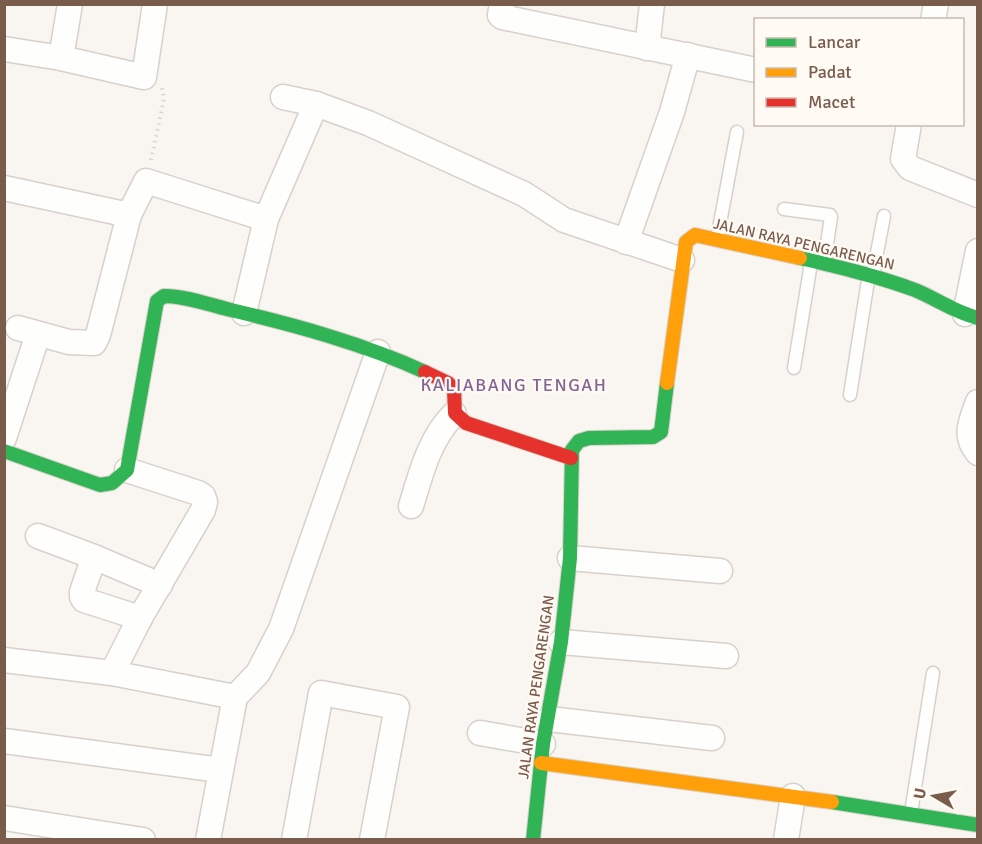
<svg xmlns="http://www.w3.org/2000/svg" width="982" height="844" viewBox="0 0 982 844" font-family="Signika,sans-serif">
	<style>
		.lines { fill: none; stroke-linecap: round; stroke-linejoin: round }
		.lane-casing { stroke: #d7d1cb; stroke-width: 15 }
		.street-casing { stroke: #d7d1cb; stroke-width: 27 }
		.fast-casing { stroke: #d9d2cb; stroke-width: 16 }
		.slow-casing { stroke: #d9d2cb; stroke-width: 16 }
		.jam-casing { stroke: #d9d2cb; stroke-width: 16 }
		.path { stroke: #dcd5d0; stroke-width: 4; stroke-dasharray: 1.5 4.5; stroke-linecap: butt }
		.lane { stroke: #fefefd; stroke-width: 12 }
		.street { stroke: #fefefd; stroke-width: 24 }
		.fast { stroke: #30b455; stroke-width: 14 }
		.slow { stroke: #ff9f0a; stroke-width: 14 }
		.jam { stroke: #e5322d; stroke-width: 14 }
		.labels { text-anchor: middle; stroke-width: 4.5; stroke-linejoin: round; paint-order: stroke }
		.street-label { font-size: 15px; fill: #7a5c4d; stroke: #fffaf3 }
		.quarter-label { font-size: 18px; letter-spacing: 1.5px; fill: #846695; stroke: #fffaf3 }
	</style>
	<rect width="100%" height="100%" fill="#f9f5f0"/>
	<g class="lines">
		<g class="lane-casing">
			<g id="lane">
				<path d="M784,209L830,215L831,217L824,263"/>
				<path d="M717,239L737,132"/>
				<path d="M873,274L884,216"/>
				<path d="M794,368L811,263"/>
				<path d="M850,395L869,274"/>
				<path d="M911,813L933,673"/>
			</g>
		</g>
		<g class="street-casing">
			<g id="street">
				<path d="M502,4L500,15L502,17L756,70"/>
				<path d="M933,20L936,4"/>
				<path d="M647,48L652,4"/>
				<path d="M4,49L61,58L144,77L155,4"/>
				<path d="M61,58L70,4"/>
				<path d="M316,104L368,123L524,194L564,220L682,260"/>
				<path d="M909,124L903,159L910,168L978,195"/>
				<path d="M4,188L129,215L146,181L266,219"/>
				<path d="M626,242L672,112L688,55"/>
				<path d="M244,313L266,219L316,104L283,97"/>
				<path d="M965,314L978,251"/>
				<path d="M18,328L69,342L94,343L98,335L129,215"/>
				<path d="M978,402C971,421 963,436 978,453"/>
				<path d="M4,438L38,334"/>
				<path d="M411,506C421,474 429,439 454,414"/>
				<path d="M38,536L94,557L160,585"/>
				<path d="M94,557L82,592V597L84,600L140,618"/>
				<path d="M570,558L720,571"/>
				<path d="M561,642L726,656"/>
				<path d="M4,660L112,673L235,697L208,840"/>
				<path d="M112,673L140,618L203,510L205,502L203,496L198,493L127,470"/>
				<path d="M235,697L258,673L281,629L378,352"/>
				<path d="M549,719L712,738"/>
				<path d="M480,733L543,744"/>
				<path d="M4,741L220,770"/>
				<path d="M4,818L143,840"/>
				<path d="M294,840L321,693L397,707L372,840"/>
				<path d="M786,840L793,796"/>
			</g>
		</g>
		<g class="fast-casing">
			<g id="fast">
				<path d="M800,258C839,267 877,276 915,290C937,299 954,312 978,318"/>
				<path d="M4,451L100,485L112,483L127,470L157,301L164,296C185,296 207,304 227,309C294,325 362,343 425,372"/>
				<path d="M832,802L978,825"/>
				<path d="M533,840L543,744L561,642L570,558L572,450L579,441L589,438L653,437L661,432L667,383"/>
			</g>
		</g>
		<g class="slow-casing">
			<g id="slow">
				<path d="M667,383L686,242L695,235L800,258"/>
				<path d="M541,763L832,802"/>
			</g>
		</g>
		<g class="jam-casing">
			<path id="jam" d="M425,372L448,383L454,389L455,413L466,423L571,458"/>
		</g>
		<path class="path" d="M151,160L164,99L162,88"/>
		<use href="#lane" class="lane"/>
		<use href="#street" class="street"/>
		<use href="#fast" class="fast"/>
		<use href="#slow" class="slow"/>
		<use href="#jam" class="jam"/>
	</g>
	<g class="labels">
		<g class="street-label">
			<text transform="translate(804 244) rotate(13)" y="5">JALAN RAYA PENGARENGAN</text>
			<text transform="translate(536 687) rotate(-82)" y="5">JALAN RAYA PENGARENGAN</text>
		</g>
		<g class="quarter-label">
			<text x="514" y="391">KALIABANG TENGAH</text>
		</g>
	</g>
	<rect width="982" height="844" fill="none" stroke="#7a5c4d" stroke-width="12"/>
	<rect x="754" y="18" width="210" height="108" fill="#fffaf3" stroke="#cabbb1" stroke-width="1.5"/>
	<rect x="766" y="38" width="30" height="9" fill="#30b455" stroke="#cabbb1" stroke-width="1.5"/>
	<text x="808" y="48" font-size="18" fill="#7a5c4d">Lancar</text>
	<rect x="766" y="68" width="30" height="9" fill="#ff9f0a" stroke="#cabbb1" stroke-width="1.5"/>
	<text x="808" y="78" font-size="18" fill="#7a5c4d">Padat</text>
	<rect x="766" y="98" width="30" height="9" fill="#e5322d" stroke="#cabbb1" stroke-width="1.5"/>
	<text x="808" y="108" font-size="18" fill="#7a5c4d">Macet</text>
	<g transform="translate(934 796) rotate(280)" stroke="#fffaf3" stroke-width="4.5" paint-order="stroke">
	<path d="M0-4.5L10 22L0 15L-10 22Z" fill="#7a5c4d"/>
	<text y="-9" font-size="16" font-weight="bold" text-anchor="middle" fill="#7a5c4d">U</text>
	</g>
</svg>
